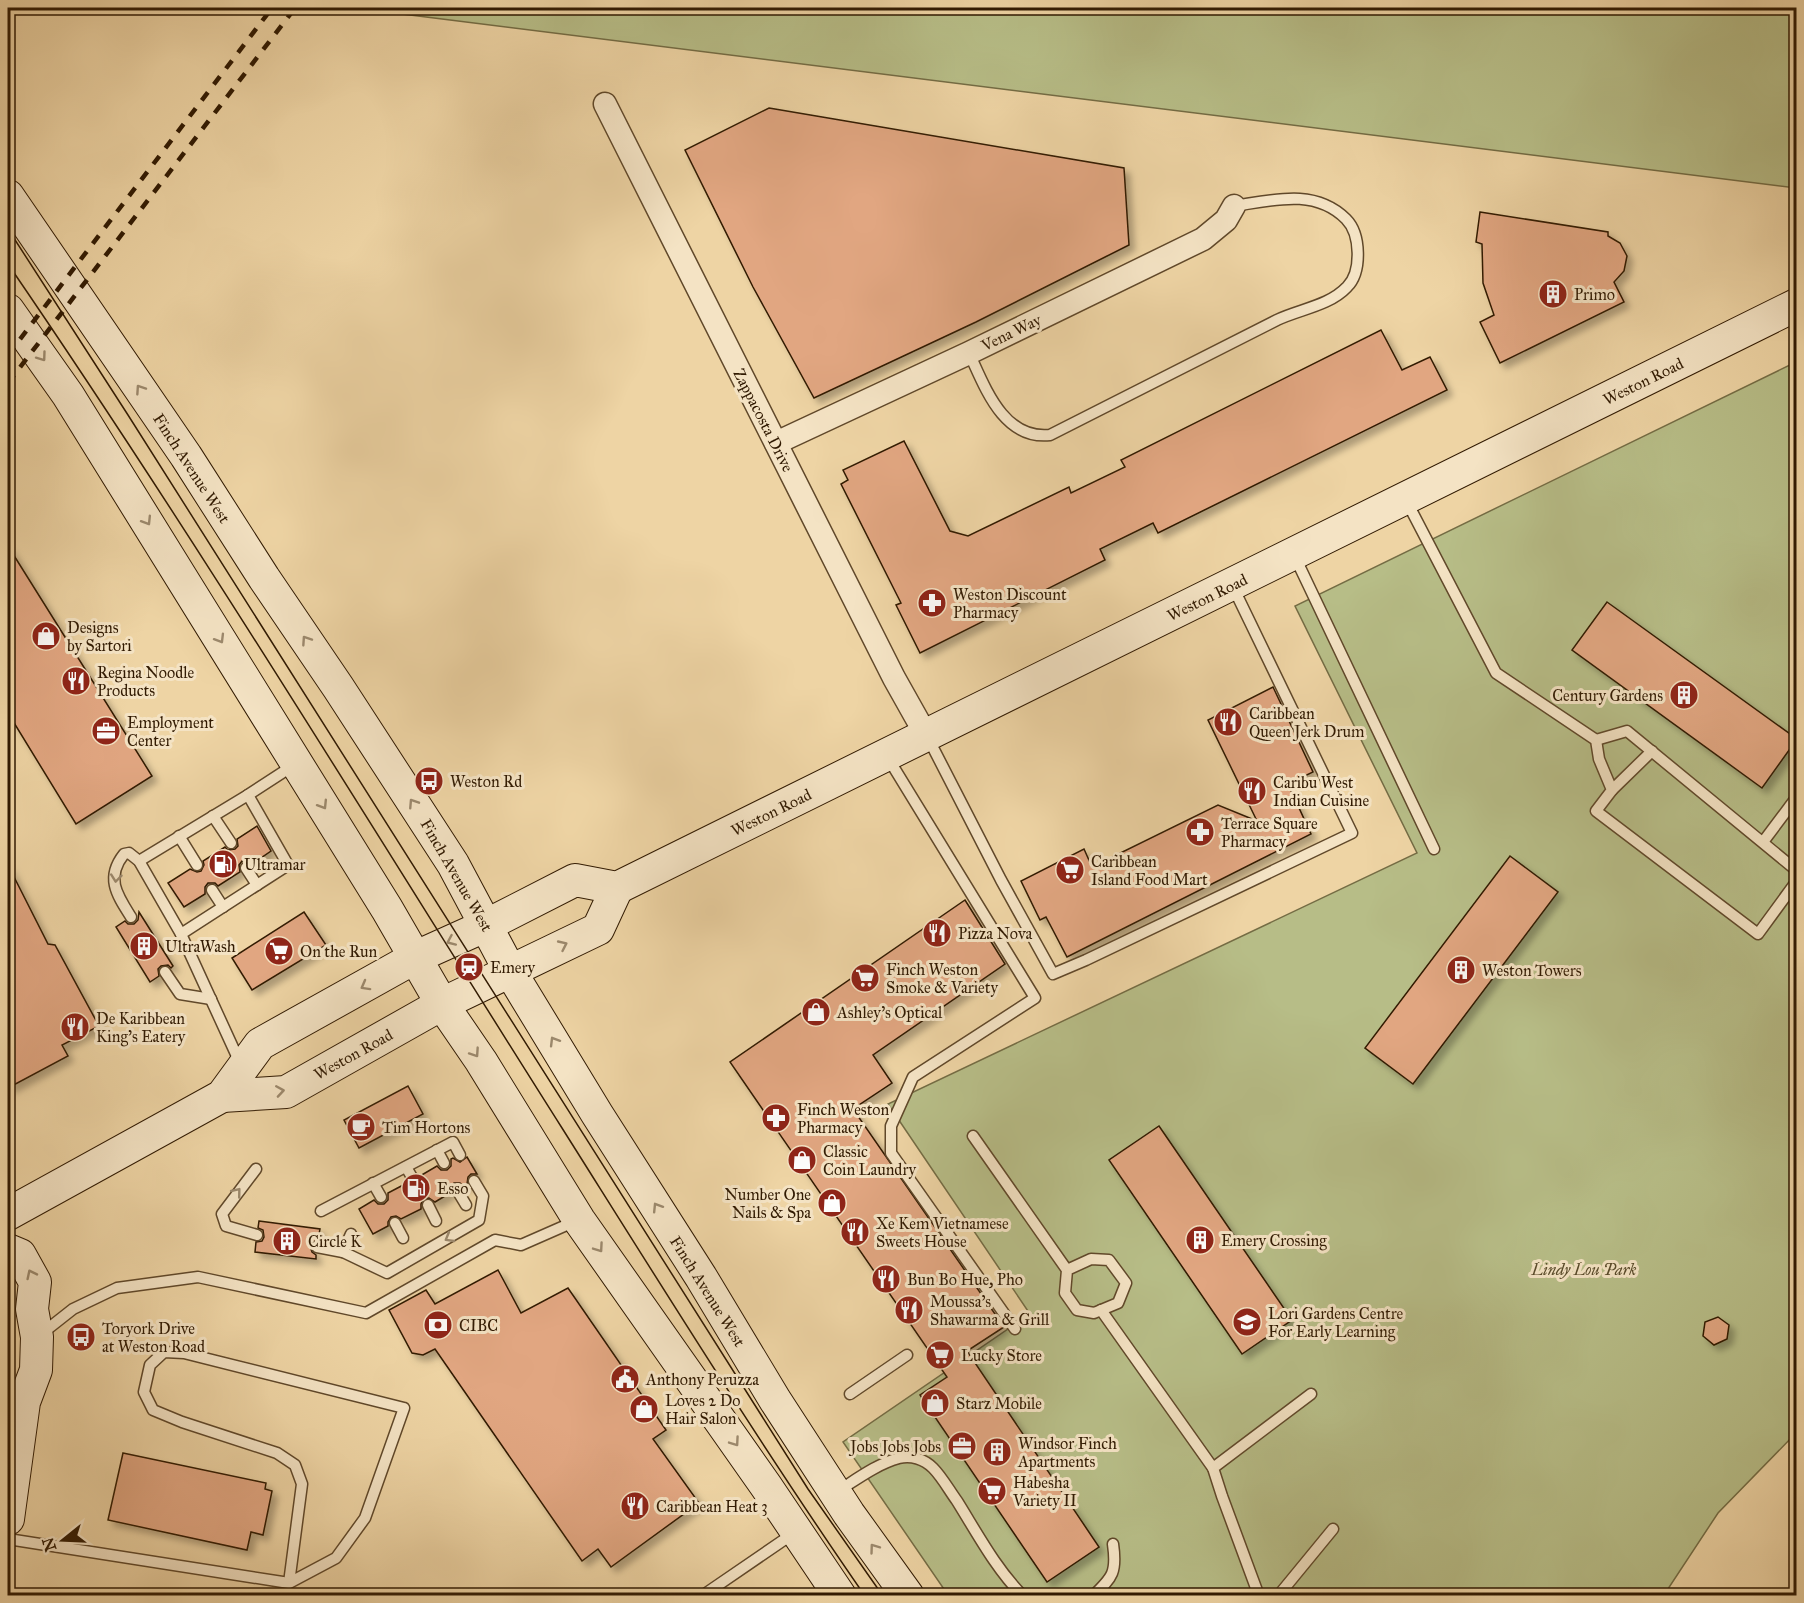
<svg xmlns="http://www.w3.org/2000/svg" width="1804" height="1603" viewBox="0 0 1804 1603" font-family="'IM FELL Great Primer',serif">
	<style>
		.green { fill: #b7bd87; stroke: #746c44; stroke-width: 1.5 }
		.building { fill: #e1a681; stroke: #311a02; stroke-width: 1.5; filter: url(#shadow) }
		.lines { fill: none; stroke-linecap: round; stroke-linejoin: round }
		.lane-casing { stroke: #60482a; stroke-width: 13 }
		.street-casing { stroke: #60482a; stroke-width: 25 }
		.secondary-casing { stroke: #311a02; stroke-width: 34 }
		.lane { stroke: #f4e3c4; stroke-width: 10 }
		.street { stroke: #f4e3c4; stroke-width: 22 }
		.secondary { stroke: #f4e3c4; stroke-width: 32 }
		.tram { stroke: #311a02; stroke-width: 1.5 }
		.rail { stroke: #311a02; stroke-width: 4.5; stroke-dasharray: 10 10; stroke-linecap: butt }
		.oneway { stroke: #9c896d }
		.labels { text-anchor: middle; stroke-width: 6; stroke-linejoin: round; paint-order: stroke }
		.poi-label { font-size: 16px; fill: #311a02; stroke: #f4e3c4; text-anchor: start }
		.street-label { font-size: 16px; fill: #311a02; stroke: #f4e3c4 }
		.park-label { font-size: 16px; font-style: italic; fill: #594b2a; stroke: #f4e3c4 }
	</style>
	<defs>
		<filter id="shadow"><feDropShadow dx="5.5" dy="5.5" stdDeviation="3" flood-color="#0004"/></filter>
	</defs>
	<rect width="100%" height="100%" fill="#eed4a4"/>
	<filter id="stains"><feTurbulence type="fractalNoise" baseFrequency=".00333" numOctaves="4"/><feColorMatrix values="0 0 0 0 .2 0 0 0 0 .09 0 0 0 0 .02 0 0 0 .5 -.17"/></filter>
	<radialGradient id="worn" r=".72"><stop offset=".6" stop-color="#630" stop-opacity="0"/><stop offset="1" stop-color="#630" stop-opacity=".3"/></radialGradient>
	<g class="green">
		<path d="M354,8H1796V188Z"/>
		<path d="M1796,362V1433L1718,1513L1664,1595H948L843,1442L1030,1314L888,1104L1417,853L1295,606Z"/>
	</g>
	<g class="building">
		<path d="M769,108L1124,168L1129,245L976,322L814,398L753,287L685,150Z"/>
		<path d="M1480,212L1608,232V236L1620,243L1627,256L1624,271L1614,282L1624,302L1500,363L1480,322L1494,315L1483,283L1482,244L1476,242Z"/>
		<path d="M1381,330L1402,370L1430,357L1447,390L1158,533L1153,523L1100,549L1105,560L920,653L896,605L901,603L841,484L848,480L843,470L904,441L950,531L968,536L1069,487L1071,493L1125,467L1121,460Z"/>
		<path d="M8,546L152,776L76,824L8,713Z"/>
		<path d="M1607,602L1797,739L1762,788L1572,650Z"/>
		<path d="M1273,687L1313,772L1288,784L1311,834L1067,957L1046,917L1040,920L1021,881L1084,849L1092,867L1218,805L1257,821L1208,720Z"/>
		<path d="M257,826L271,851L252,864L249,861H242L239,865L240,872L218,886L215,883H208L205,887V894L184,907L168,883L190,869L197,872L201,871L204,865L203,861L225,847L228,850L235,849L238,846L237,839Z"/>
		<path d="M1510,856L1558,892L1413,1084L1365,1048Z"/>
		<path d="M8,865L48,944L55,945L99,1026L62,1045L68,1056L8,1088Z"/>
		<path d="M965,900L1005,964L873,1055L892,1083L853,1109L1004,1327L967,1351L1099,1547L1047,1582L920,1395L947,1377L730,1062Z"/>
		<path d="M139,912L173,966L171,968L168,965L161,966L158,969L159,976L150,982L116,927L125,921L128,924H134L138,920Z"/>
		<path d="M304,912L326,945L252,990L232,958Z"/>
		<path d="M408,1086L423,1114L359,1148L344,1120Z"/>
		<path d="M1159,1126L1292,1320L1242,1354L1109,1160Z"/>
		<path d="M467,1157L477,1174H471L468,1177L467,1184L463,1186L460,1183H454L450,1187V1193L435,1202L429,1198L424,1199L421,1204V1209L401,1219L396,1216L391,1217L388,1222V1226L373,1234L359,1209L374,1200L378,1204H384L388,1200V1193L407,1183L410,1186H416L420,1182V1176L437,1166L441,1170H447L451,1166V1159L453,1158L460,1162Z"/>
		<path d="M259,1221L320,1229L318,1240L312,1242L310,1246L312,1252L316,1255V1259L255,1252L256,1242L262,1241L264,1237L263,1230L258,1228Z"/>
		<path d="M498,1270L521,1313L568,1288L666,1430L653,1439L699,1503L611,1567L598,1549L582,1561L435,1349L423,1355L412,1353L389,1310L426,1290L435,1304Z"/>
		<path d="M1718,1317L1729,1325L1727,1339L1714,1345L1703,1336L1705,1322Z"/>
		<path d="M123,1453L266,1483L265,1489L272,1491L263,1535L251,1532L247,1550L108,1520Z"/>
	</g>
	<g class="lines">
		<g class="lane-casing">
			<g id="lane">
				<path d="M969,353C985,387 1003,440 1050,435C1126,397 1201,358 1277,320C1300,309 1329,306 1347,287C1362,272 1361,234 1346,219C1315,188 1273,200 1234,206"/>
				<path d="M1407,502L1496,673L1596,740L1599,759L1612,790L1596,811L1758,934L1796,882"/>
				<path d="M1295,557L1434,849"/>
				<path d="M927,736L1001,880L1053,974L1086,960L1352,833L1233,587"/>
				<path d="M1596,740L1627,731L1796,870"/>
				<path d="M888,758L1035,998L913,1077L891,1126V1153L1015,1329"/>
				<path d="M1612,790L1652,751"/>
				<path d="M213,816L231,843"/>
				<path d="M179,836L197,865"/>
				<path d="M1763,842L1796,798"/>
				<path d="M139,861L248,795"/>
				<path d="M246,868L257,885"/>
				<path d="M212,890L223,907"/>
				<path d="M131,917C117,895 105,878 124,854L129,853L139,861L181,934"/>
				<path d="M165,972L180,994L211,999"/>
				<path d="M241,1065L181,934L288,865L248,795L294,765"/>
				<path d="M973,1136L1067,1270L1065,1293L1077,1310L1094,1313L1118,1303L1126,1283L1109,1260L1091,1259L1067,1270"/>
				<path d="M437,1150L444,1163"/>
				<path d="M406,1167L413,1179"/>
				<path d="M256,1169L222,1214L226,1226L257,1235"/>
				<path d="M373,1183L381,1197"/>
				<path d="M457,1190L466,1205"/>
				<path d="M428,1205L436,1221"/>
				<path d="M321,1211L453,1142L460,1155"/>
				<path d="M395,1223L403,1238"/>
				<path d="M317,1247L343,1252L387,1273L479,1220L483,1196L474,1181"/>
				<path d="M343,1252L351,1234"/>
				<path d="M1101,1310L1213,1468"/>
				<path d="M40,1335L73,1309L117,1288L198,1277L366,1313L495,1240L521,1245L578,1220"/>
				<path d="M850,1394L907,1355"/>
				<path d="M838,1491C857,1479 877,1464 899,1458C911,1455 924,1459 933,1468C942,1477 949,1490 957,1501C977,1533 996,1569 1023,1596"/>
				<path d="M8,1539L289,1583L336,1558L365,1518L404,1408L184,1353L164,1352L150,1365L144,1392L153,1410L182,1422L277,1453L295,1465L302,1484L289,1583"/>
				<path d="M702,1596L794,1533"/>
				<path d="M1093,1596C1113,1577 1117,1572 1113,1544"/>
				<path d="M1259,1596L1222,1496L1213,1468L1311,1394"/>
				<path d="M1278,1596L1333,1529"/>
			</g>
		</g>
		<g class="street-casing">
			<g id="street">
				<path d="M605,104L894,678L926,735"/>
				<path d="M776,443L969,353L1203,239L1226,220L1234,206"/>
			</g>
		</g>
		<g class="secondary-casing">
			<g id="secondary">
				<path d="M8,196L186,456L264,578L338,687L453,864L510,971L597,1114L701,1277L775,1400L849,1514L908,1596"/>
				<path d="M8,310L68,395L387,909L442,1004L481,1061L579,1220L766,1486L840,1596"/>
				<path d="M222,1096L286,1092L442,1004L598,929L617,888"/>
				<path d="M8,1214L222,1096L260,1044L416,957L487,925L575,880L617,888L1796,305"/>
				<path d="M8,1250L20,1255L35,1282L32,1309L37,1337L36,1370L24,1402L8,1519"/>
			</g>
		</g>
		<use href="#lane" class="lane"/>
		<use href="#street" class="street"/>
		<use href="#secondary" class="secondary"/>
		<g class="tram">
			<path d="M8,229L128,415L808,1489L883,1596"/>
			<path d="M8,264C201,546 379,839 562,1128C661,1285 759,1443 865,1596"/>
		</g>
		<g class="rail">
			<path d="M8,355L272,8"/>
			<path d="M8,383L295,8"/>
		</g>
	</g>
	<defs><path id="oneway-chevron" d="M-2-3.5L2.5 0L-2 3.5" fill="none" stroke-width="1.6" stroke-linecap="round" stroke-linejoin="round" transform="scale(1.5)"/></defs>
	<g class="oneway">
		<use href="#oneway-chevron" transform="translate(42 357) rotate(54)"/>
		<use href="#oneway-chevron" transform="translate(140 389) rotate(-124)"/>
		<use href="#oneway-chevron" transform="translate(147 521) rotate(58)"/>
		<use href="#oneway-chevron" transform="translate(220 639) rotate(59)"/>
		<use href="#oneway-chevron" transform="translate(306 640) rotate(-124)"/>
		<use href="#oneway-chevron" transform="translate(413 803) rotate(-123)"/>
		<use href="#oneway-chevron" transform="translate(323 805) rotate(58)"/>
		<use href="#oneway-chevron" transform="translate(116 878) rotate(96)"/>
		<use href="#oneway-chevron" transform="translate(451 941) rotate(156)"/>
		<use href="#oneway-chevron" transform="translate(563 945) rotate(-25)"/>
		<use href="#oneway-chevron" transform="translate(365 986) rotate(151)"/>
		<use href="#oneway-chevron" transform="translate(554 1041) rotate(-121)"/>
		<use href="#oneway-chevron" transform="translate(475 1053) rotate(56)"/>
		<use href="#oneway-chevron" transform="translate(280 1091) rotate(-9)"/>
		<use href="#oneway-chevron" transform="translate(237 1192) rotate(-51)"/>
		<use href="#oneway-chevron" transform="translate(657 1207) rotate(-122)"/>
		<use href="#oneway-chevron" transform="translate(449 1238) rotate(150)"/>
		<use href="#oneway-chevron" transform="translate(599 1248) rotate(55)"/>
		<use href="#oneway-chevron" transform="translate(31 1274) rotate(-116)"/>
		<use href="#oneway-chevron" transform="translate(735 1442) rotate(55)"/>
		<use href="#oneway-chevron" transform="translate(874 1548) rotate(-126)"/>
	</g>
	<defs>
		<g id="building-disc" transform="scale(1.5)"><circle r="9.5" fill="#8f2418" stroke="#f4e3c4"/><path d="M-4-6H4V6H1V3H-1V6H-4ZM-2.5-4.3h1.7v1.8h-1.7ZM.8-4.3h1.7v1.8H.8ZM-2.5-1h1.7V.8h-1.7ZM.8-1h1.7V.8H.8Z" fill="#fff"/></g>
		<g id="pharmacy-disc" transform="scale(1.5)"><circle r="9.5" fill="#8f2418" stroke="#f4e3c4"/><path d="M-2-6h4v4h4v4h-4v4h-4v-4h-4v-4h4Z" fill="#fff"/></g>
		<g id="shop-disc" transform="scale(1.5)"><circle r="9.5" fill="#8f2418" stroke="#f4e3c4"/><path d="M-5-2.5h2.3a2.7 3.5 0 0 1 5.4 0H5L5.5 6h-11ZM-1.5-2.5h3a1.5 2.3 0 0 0-3 0Z" fill="#fff"/></g>
		<g id="restaurant-disc" transform="scale(1.5)"><circle r="9.5" fill="#8f2418" stroke="#f4e3c4"/><path d="M-5-6h1v4h1v-4h1v4h1v-4h1v5L-1.5 .5V6h-2V.5L-5-1ZM5-6V6H3V1.5H1.5Q1.5-4 5-6Z" fill="#fff"/></g>
		<g id="office-disc" transform="scale(1.5)"><circle r="9.5" fill="#8f2418" stroke="#f4e3c4"/><path d="M-6-3h4V-5.5h4V-3h4V5H-6ZM-1-4.5V-3h2v-1.5ZM-6 0V1H6V0Z" fill="#fff"/></g>
		<g id="bus-disc" transform="scale(1.5)"><circle r="9.5" fill="#8f2418" stroke="#f4e3c4"/><path d="M-5-6H5V4H4V6H2V4H-2V6H-4V4H-5ZM-3.5-4V0h7V-4ZM-3.5 1.2v1.5H-2V1.2ZM2 1.2v1.5H3.5V1.2Z" fill="#fff"/></g>
		<g id="fuel-disc" transform="scale(1.5)"><circle r="9.5" fill="#8f2418" stroke="#f4e3c4"/><path d="M-5.5-6h7V0h2V4h1.3V-2.5L3-4.5l.8-.8L6-3V5H2.5V1h-1V6h-7ZM-4.2-4.7v3.2H.2V-4.7Z" fill="#fff"/></g>
		<g id="supermarket-disc" transform="scale(1.5)"><circle r="9.5" fill="#8f2418" stroke="#f4e3c4"/><path d="M-6-5.5h2.5l.6 2H6L4.5 2H-2.5L-4.4-4H-6ZM-1.5 3.2a1.3 1.3 0 1 0 .1 0ZM3 3.2a1.3 1.3 0 1 0 .1 0Z" fill="#fff"/></g>
		<g id="station-disc" transform="scale(1.5)"><circle r="9.5" fill="#8f2418" stroke="#f4e3c4"/><path d="M-3-6H3Q5-6 5-4V2Q5 4 3 4L4.5 6H3L1.5 4h-3L-3 6H-4.5L-3 4Q-5 4-5 2V-4Q-5-6-3-6ZM-3.5-4v3h7v-3ZM-3.5 1v1.5H-2V1ZM2 1v1.5H3.5V1Z" fill="#fff"/></g>
		<g id="cafe-disc" transform="scale(1.5)"><circle r="9.5" fill="#8f2418" stroke="#f4e3c4"/><path d="M-5.5-4.5H6V0H3Q3 3.5 0 3.5H-2.5Q-5.5 3.5-5.5 0ZM3-3.2v2h1.7v-2ZM-6 4.5H4V6H-6Z" fill="#fff"/></g>
		<g id="school-disc" transform="scale(1.5)"><circle r="9.5" fill="#8f2418" stroke="#f4e3c4"/><path d="M0-5L7-2L0 1L-7-2ZM-4 1L0 2.5L4 1V4Q0 6-4 4Z" fill="#fff"/></g>
		<g id="bank-disc" transform="scale(1.5)"><circle r="9.5" fill="#8f2418" stroke="#f4e3c4"/><path d="M-6-4H6V4H-6ZM0-2.3a2.3 2.3 0 1 0 0 4.6a2.3 2.3 0 1 0 0-4.6Z" fill="#fff"/></g>
		<g id="civic-disc" transform="scale(1.5)"><circle r="9.5" fill="#8f2418" stroke="#f4e3c4"/><path d="M-.6-6.5H3V-4.5H.6V-3L4-1V1h2V6H-6V1h2V-1L-.6-3ZM-1.2 2.5V6h2.4V2.5Z" fill="#fff"/></g>
	</defs>
	<g fill-rule="evenodd">
		<use href="#building-disc" x="1553" y="294"/>
		<use href="#pharmacy-disc" x="932" y="603"/>
		<use href="#shop-disc" x="46" y="636"/>
		<use href="#restaurant-disc" x="76" y="681"/>
		<use href="#building-disc" x="1684" y="695"/>
		<use href="#restaurant-disc" x="1228" y="722"/>
		<use href="#office-disc" x="106" y="731"/>
		<use href="#bus-disc" x="429" y="781"/>
		<use href="#restaurant-disc" x="1252" y="791"/>
		<use href="#pharmacy-disc" x="1200" y="832"/>
		<use href="#fuel-disc" x="223" y="864"/>
		<use href="#supermarket-disc" x="1070" y="870"/>
		<use href="#restaurant-disc" x="937" y="933"/>
		<use href="#building-disc" x="144" y="946"/>
		<use href="#supermarket-disc" x="279" y="951"/>
		<use href="#station-disc" x="469" y="967"/>
		<use href="#building-disc" x="1461" y="970"/>
		<use href="#supermarket-disc" x="865" y="978"/>
		<use href="#shop-disc" x="816" y="1012"/>
		<use href="#restaurant-disc" x="75" y="1027"/>
		<use href="#pharmacy-disc" x="776" y="1118"/>
		<use href="#cafe-disc" x="361" y="1127"/>
		<use href="#shop-disc" x="802" y="1160"/>
		<use href="#fuel-disc" x="416" y="1188"/>
		<use href="#shop-disc" x="832" y="1203"/>
		<use href="#restaurant-disc" x="855" y="1232"/>
		<use href="#building-disc" x="1200" y="1240"/>
		<use href="#building-disc" x="287" y="1241"/>
		<use href="#restaurant-disc" x="886" y="1279"/>
		<use href="#restaurant-disc" x="909" y="1310"/>
		<use href="#school-disc" x="1247" y="1322"/>
		<use href="#bank-disc" x="438" y="1325"/>
		<use href="#bus-disc" x="81" y="1337"/>
		<use href="#supermarket-disc" x="940" y="1355"/>
		<use href="#civic-disc" x="625" y="1379"/>
		<use href="#shop-disc" x="935" y="1403"/>
		<use href="#shop-disc" x="644" y="1409"/>
		<use href="#office-disc" x="962" y="1446"/>
		<use href="#building-disc" x="997" y="1452"/>
		<use href="#supermarket-disc" x="992" y="1491"/>
		<use href="#restaurant-disc" x="635" y="1506"/>
	</g>
	<g class="labels">
		<g class="poi-label">
			<text x="1574" y="300">Primo</text>
			<text x="953" y="600">Weston Discount<tspan x="953" dy="18">Pharmacy</tspan></text>
			<text x="67" y="633">Designs<tspan x="67" dy="18">by Sartori</tspan></text>
			<text x="97" y="678">Regina Noodle<tspan x="97" dy="18">Products</tspan></text>
			<text x="1663" y="701" text-anchor="end">Century Gardens</text>
			<text x="1249" y="719">Caribbean<tspan x="1249" dy="18">Queen Jerk Drum</tspan></text>
			<text x="127" y="728">Employment<tspan x="127" dy="18">Center</tspan></text>
			<text x="450" y="787">Weston Rd</text>
			<text x="1273" y="788">Caribu West<tspan x="1273" dy="18">Indian Cuisine</tspan></text>
			<text x="1221" y="829">Terrace Square<tspan x="1221" dy="18">Pharmacy</tspan></text>
			<text x="1091" y="867">Caribbean<tspan x="1091" dy="18">Island Food Mart</tspan></text>
			<text x="244" y="870">Ultramar</text>
			<text x="958" y="939">Pizza Nova</text>
			<text x="165" y="952">UltraWash</text>
			<text x="300" y="957">On the Run</text>
			<text x="490" y="973">Emery</text>
			<text x="886" y="975">Finch Weston<tspan x="886" dy="18">Smoke &amp; Variety</tspan></text>
			<text x="1482" y="976">Weston Towers</text>
			<text x="837" y="1018">Ashley's Optical</text>
			<text x="96" y="1024">De Karibbean<tspan x="96" dy="18">King's Eatery</tspan></text>
			<text x="797" y="1115">Finch Weston<tspan x="797" dy="18">Pharmacy</tspan></text>
			<text x="382" y="1133">Tim Hortons</text>
			<text x="823" y="1157">Classic<tspan x="823" dy="18">Coin Laundry</tspan></text>
			<text x="437" y="1194">Esso</text>
			<text x="811" y="1200" text-anchor="end">Number One<tspan x="811" dy="18">Nails &amp; Spa</tspan></text>
			<text x="876" y="1229">Xe Kem Vietnamese<tspan x="876" dy="18">Sweets House</tspan></text>
			<text x="1221" y="1246">Emery Crossing</text>
			<text x="308" y="1247">Circle K</text>
			<text x="907" y="1285">Bun Bo Hue, Pho</text>
			<text x="930" y="1307">Moussa’s<tspan x="930" dy="18">Shawarma &amp; Grill</tspan></text>
			<text x="1268" y="1319">Lori Gardens Centre<tspan x="1268" dy="18">For Early Learning</tspan></text>
			<text x="459" y="1331">CIBC</text>
			<text x="102" y="1334">Toryork Drive<tspan x="102" dy="18">at Weston Road</tspan></text>
			<text x="961" y="1361">Lucky Store</text>
			<text x="646" y="1385">Anthony Peruzza</text>
			<text x="665" y="1406">Loves 2 Do<tspan x="665" dy="18">Hair Salon</tspan></text>
			<text x="956" y="1409">Starz Mobile</text>
			<text x="1018" y="1449">Windsor Finch<tspan x="1018" dy="18">Apartments</tspan></text>
			<text x="941" y="1452" text-anchor="end">Jobs Jobs Jobs</text>
			<text x="1013" y="1488">Habesha<tspan x="1013" dy="18">Variety II</tspan></text>
			<text x="656" y="1512">Caribbean Heat 3</text>
		</g>
		<g class="street-label">
			<text transform="translate(1011 332) rotate(-26)" y="6">Vena Way</text>
			<text transform="translate(1643 381) rotate(-26)" y="6">Weston Road</text>
			<text transform="translate(764 420) rotate(63)" y="6">Zappacosta Drive</text>
			<text transform="translate(192 468) rotate(57)" y="6">Finch Avenue West</text>
			<text transform="translate(1207 597) rotate(-26)" y="6">Weston Road</text>
			<text transform="translate(771 812) rotate(-26)" y="6">Weston Road</text>
			<text transform="translate(457 875) rotate(60)" y="6">Finch Avenue West</text>
			<text transform="translate(353 1054) rotate(-29)" y="6">Weston Road</text>
			<text transform="translate(708 1291) rotate(58)" y="6">Finch Avenue West</text>
		</g>
		<g class="park-label">
			<text x="1584" y="1275">Lindy Lou Park</text>
		</g>
	</g>
	<rect width="1804" height="1603" fill="none" stroke="#eed4a4" stroke-width="30"/>
	<rect x="9" y="9" width="1786" height="1585" fill="none" stroke="#311a02" stroke-width="3"/>
	<rect x="15" y="15" width="1774" height="1573" fill="none" stroke="#311a02" stroke-width="1.5"/>
	<g transform="translate(63 1540) rotate(252)" stroke="#f4e3c4" stroke-width="4.5" paint-order="stroke">
	<path d="M0-4.5L10 22L0 15L-10 22Z" fill="#311a02"/>
	<text y="-9" font-size="16" font-weight="bold" text-anchor="middle" fill="#311a02">N</text>
	</g>
	<rect width="100%" height="100%" filter="url(#stains)"/>
	<rect width="100%" height="100%" fill="url(#worn)"/>
</svg>
